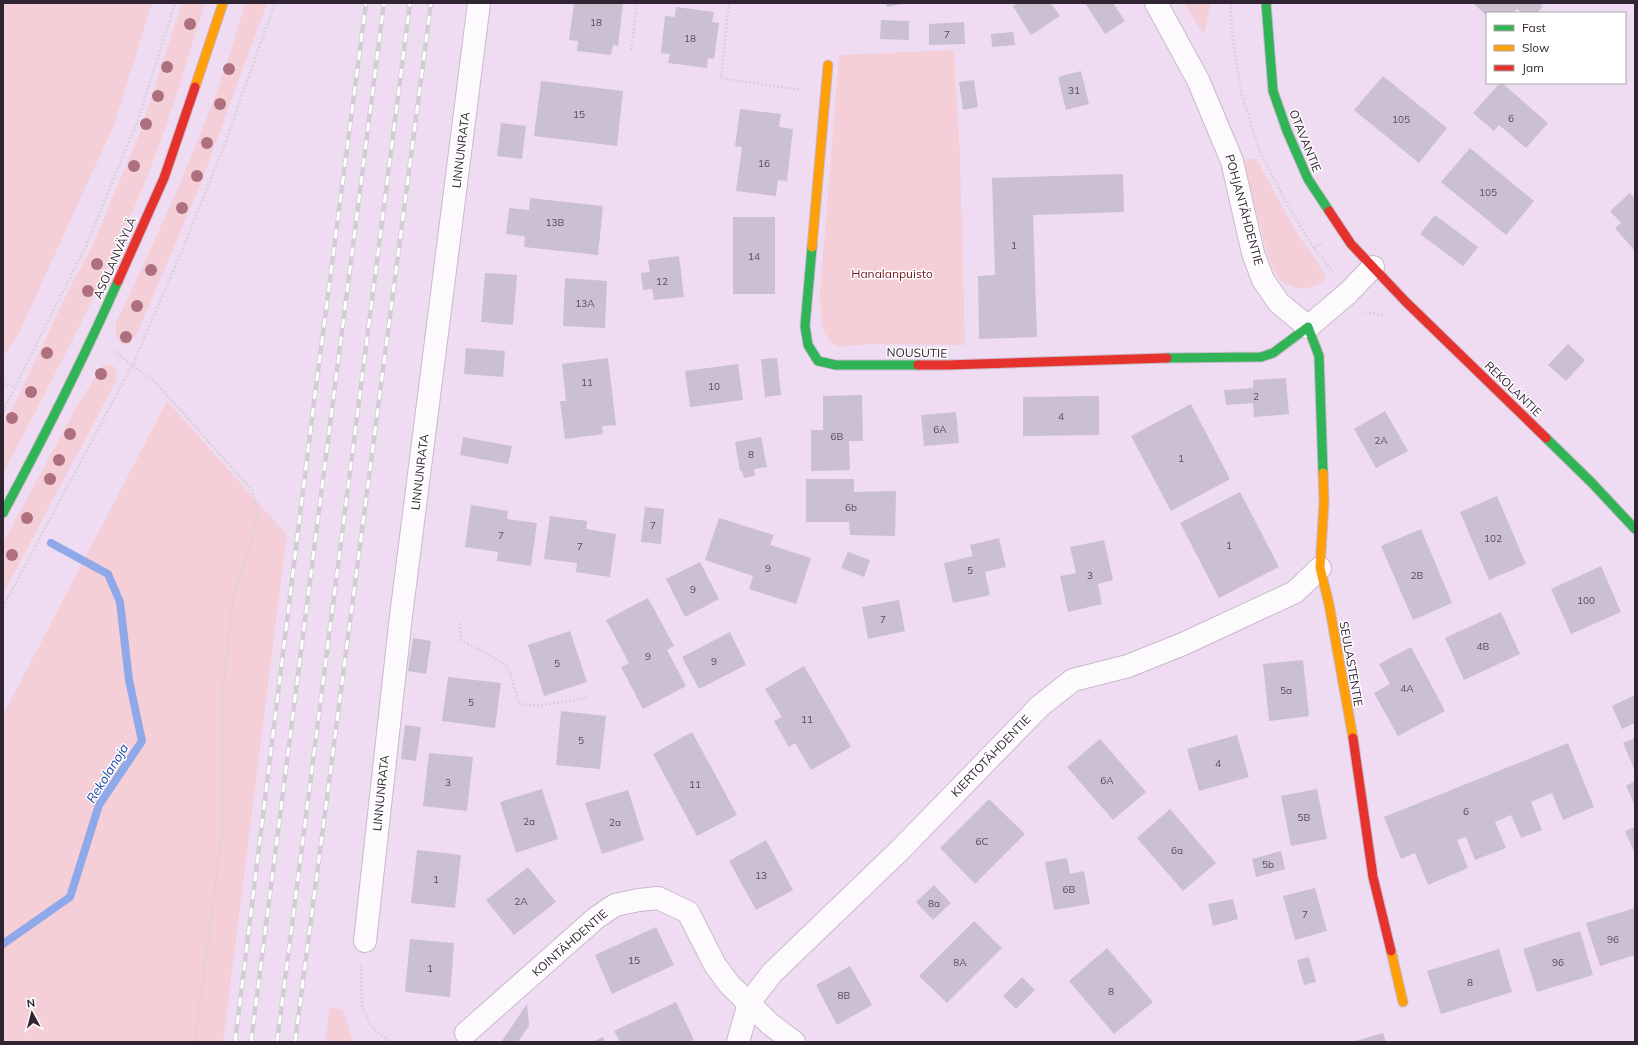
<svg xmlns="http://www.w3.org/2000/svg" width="1638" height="1045" viewBox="0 0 1638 1045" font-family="Mulish,sans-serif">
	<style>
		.green { fill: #f4cfd7 }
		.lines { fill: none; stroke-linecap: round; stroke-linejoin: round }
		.stream { stroke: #8ea8e9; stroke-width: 8 }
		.building { fill: #cbbfd2 }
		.street-casing { stroke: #c8baca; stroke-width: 24 }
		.fast-casing { stroke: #c8baca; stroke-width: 11 }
		.slow-casing { stroke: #c8baca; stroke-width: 11 }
		.jam-casing { stroke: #c8baca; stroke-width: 11 }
		.path { stroke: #d7d2d8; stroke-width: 2.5; stroke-dasharray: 2 2; stroke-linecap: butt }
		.street { stroke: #fdfafd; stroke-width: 22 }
		.fast { stroke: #30b455; stroke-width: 9 }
		.slow { stroke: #ff9f0a; stroke-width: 9 }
		.jam { stroke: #e5322d; stroke-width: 9 }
		.rail-casing { stroke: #d2cdd3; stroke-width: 4.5 }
		.rail { stroke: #fff; stroke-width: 3; stroke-dasharray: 9; stroke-linecap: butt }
		.tree { fill: #ae707e }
		.labels { text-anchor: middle; stroke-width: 3; stroke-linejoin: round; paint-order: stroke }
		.number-label { font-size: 10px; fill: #574b5a }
		.street-label { font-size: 12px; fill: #302432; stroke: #fff }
		.park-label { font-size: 12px; fill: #78171f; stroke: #fff }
		.water-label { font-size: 13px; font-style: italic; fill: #194aab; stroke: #fff }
	</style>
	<rect width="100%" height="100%" fill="#efdcf2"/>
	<g class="green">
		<path d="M3,3H152L114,125L17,337L3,356Z"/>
		<path d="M182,3H205C188,57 171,114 151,167C109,273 56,373 3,473V426L19,395L69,289L92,247L140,132Z"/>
		<path d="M245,3H267L201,183L136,336L129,344L121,345L116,336V323C165,219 215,114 245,3Z"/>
		<path d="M1184,3H1211L1204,35Z"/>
		<path d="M954,50L960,157L965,345L869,344L839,347L831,342L825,334L822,325L820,293L839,55Z"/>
		<path d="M1248,159H1254L1258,162L1295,230L1326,275L1324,280L1319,284L1309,288H1297L1280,281L1268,258L1244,162Z"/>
		<path d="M104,364L115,367L117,379L3,594V543L78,404Z"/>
		<path d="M167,401L287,535L223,1042H3V715Z"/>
		<path d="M330,1007L343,1010L352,1038L356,1042H325Z"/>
	</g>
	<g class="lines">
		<path class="stream" d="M3,944L70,897L99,805L142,741L129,680L120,602L108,574L51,543"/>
	</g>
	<g class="building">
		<path d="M574,3L623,4L618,46L613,45L611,55L577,51L578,41L569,40Z"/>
		<path d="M886,3H902V4L887,7Z"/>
		<path d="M1018,3H1051L1060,16L1031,35L1013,6Z"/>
		<path d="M1085,3H1113L1125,21L1105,34Z"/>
		<path d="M1473,3H1539L1543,6L1537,13H1522L1517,9L1513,13H1487V16Z"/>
		<path d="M676,7L714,12L712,22L719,23L714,59L708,58L707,68L668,63L670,54L661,53L665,16L675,17Z"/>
		<path d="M881,20L909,21V40L880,39Z"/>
		<path d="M964,22L965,44L929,45V24Z"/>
		<path d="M1013,32L1015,45L992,47L991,34Z"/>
		<path d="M1081,71L1089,104L1066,110L1058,77Z"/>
		<path d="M1383,76L1447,128L1419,163L1354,110Z"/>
		<path d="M974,80L978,107L963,110L959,82Z"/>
		<path d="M541,81L623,91L617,146L534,136Z"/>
		<path d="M1500,83H1502L1548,123L1526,148L1499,125L1494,131L1473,113Z"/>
		<path d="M740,109L781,114L779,127L793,129L787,181L778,180L776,196L736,191L742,147L735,146Z"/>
		<path d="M501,123L526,126L522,159L497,156Z"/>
		<path d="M1470,148L1534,201L1506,235L1441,182Z"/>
		<path d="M1123,174L1124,212L1033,215L1037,337L979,339L978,276L995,275L992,178Z"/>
		<path d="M1630,193L1635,199V251L1615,228L1621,223L1610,211Z"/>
		<path d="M530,198L603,206L598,255L524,247L525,236L506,234L509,208L529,210Z"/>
		<path d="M1435,215L1478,247L1463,266L1420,234Z"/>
		<rect x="733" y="217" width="42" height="77"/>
		<path d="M679,256L684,297L654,300L652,289L643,290L641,273L650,272L648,260Z"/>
		<path d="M485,273L517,275L513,325L481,322Z"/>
		<path d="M565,278L607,281L605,328L563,326Z"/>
		<path d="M1568,344L1585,360L1566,381L1548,365Z"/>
		<path d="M466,348L505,351L503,377L464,374Z"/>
		<path d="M608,358L616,425L602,426L603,434L565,439L560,401H566L562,364Z"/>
		<path d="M777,358L781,395L765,397L761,359Z"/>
		<path d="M738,364L743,400L690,407L685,371Z"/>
		<path d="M1286,378L1289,414L1254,417L1253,403L1226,405L1224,390L1253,388V380Z"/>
		<path d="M862,395L863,441H849L850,470L811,471V430H823V396Z"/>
		<path d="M1099,396V435L1023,436V397Z"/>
		<path d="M1191,404L1230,479L1171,511L1131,436Z"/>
		<path d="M1385,411L1408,451L1376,468L1354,429Z"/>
		<path d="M956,412L959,443L924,446L921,415Z"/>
		<path d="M463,437L512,446L508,464L460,455Z"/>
		<path d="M761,437L767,467L754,469L755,476L744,478L742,471H740L735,442Z"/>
		<path d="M806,479H854V492L896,491L895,536L850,535L849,522H806Z"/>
		<path d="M1240,492L1279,567L1219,598L1180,523Z"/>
		<path d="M1497,496L1526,564L1489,580L1460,512Z"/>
		<path d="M471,505L508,511L507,519L537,523L531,566L497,561L498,552L465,547Z"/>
		<path d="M645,507L664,509L661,544L641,542Z"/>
		<path d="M550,516L587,521L586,529L616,534L610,577L576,572L577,563L544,559Z"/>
		<path d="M719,518L774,535L770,545L811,558L796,604L749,589L753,576L705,560Z"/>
		<path d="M1421,529L1452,603L1413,620L1381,546Z"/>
		<path d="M999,538L1006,567L985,572L990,595L953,603L944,563L973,556L970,545Z"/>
		<path d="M1104,540L1113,580L1098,584L1102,604L1068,612L1060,576L1076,573L1070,547Z"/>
		<path d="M848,552L870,560L864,577L841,568Z"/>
		<path d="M700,562L719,599L685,617L666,579Z"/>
		<path d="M1601,566L1621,612L1571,634L1551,589Z"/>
		<path d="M648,598L674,646L667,650L686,686L643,709L621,667L629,663L606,620Z"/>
		<path d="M899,600L905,631L868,639L862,607Z"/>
		<path d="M1501,612L1520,654L1464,680L1445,638Z"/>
		<path d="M570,631L587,682L544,696L528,645Z"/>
		<path d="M730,632L746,665L699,689L682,657Z"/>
		<path d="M413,638L431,641L426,674L408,671Z"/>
		<path d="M1411,647L1445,711L1398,736L1374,693L1390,684L1379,664Z"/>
		<path d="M1303,660L1309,716L1269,721L1263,664Z"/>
		<path d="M804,666L851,747L811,770L795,743L789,747L774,721L782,717L765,689Z"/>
		<path d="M448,677L501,683L495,728L442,721Z"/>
		<path d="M1635,695V723L1622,729L1612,706Z"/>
		<path d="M561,711L606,716L600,769L556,765Z"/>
		<path d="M405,725L421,727L416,761L401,759Z"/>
		<path d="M692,732L737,815L697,836L653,754Z"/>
		<path d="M1237,735L1249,777L1199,791L1187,749Z"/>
		<path d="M1635,738V771L1623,743Z"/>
		<path d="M1100,739L1146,792L1113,820L1067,767Z"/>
		<path d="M1568,743L1594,807L1563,820L1552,793L1531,802L1542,830L1521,838L1511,815L1495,822L1506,848L1475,860L1466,837L1457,840L1468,868L1428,885L1415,853L1401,859L1384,817Z"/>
		<path d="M429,753L473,757L467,811L423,806Z"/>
		<path d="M1635,781V806L1626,786Z"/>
		<path d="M542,789L558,839L516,853L500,802Z"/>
		<path d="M1317,789L1327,839L1291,846L1281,796Z"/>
		<path d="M628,790L644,840L602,854L585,803Z"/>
		<path d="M989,799L1025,834L975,884L940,848Z"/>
		<path d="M1170,809L1216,863L1183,891L1137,838Z"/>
		<path d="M1635,827V854L1625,831Z"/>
		<path d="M766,840L793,890L756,910L729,861Z"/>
		<path d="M417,850L461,855L455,908L411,903Z"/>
		<path d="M1281,851L1285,869L1256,877L1252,859Z"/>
		<path d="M1067,858L1070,874L1084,871L1090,904L1054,910L1045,862Z"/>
		<path d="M528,867L556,902L514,935L486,900Z"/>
		<path d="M934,885L951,903L933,920L916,902Z"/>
		<path d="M1315,888L1327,931L1295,940L1283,896Z"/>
		<path d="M1233,899L1238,919L1213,926L1208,904Z"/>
		<path d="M1635,908V955L1600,966L1586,923Z"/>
		<path d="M974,921L1002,948L947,1003L919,976Z"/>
		<path d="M656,927L674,965L612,994L595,955Z"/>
		<path d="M1580,931L1593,975L1537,992L1523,949Z"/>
		<path d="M410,939L454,943L450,997L405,992Z"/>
		<path d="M1107,948L1153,1002L1114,1034L1069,981Z"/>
		<path d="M1499,949L1512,992L1441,1014L1427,971Z"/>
		<path d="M1309,957L1316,982L1304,985L1297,960Z"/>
		<path d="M850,966L872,1005L837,1025L816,985Z"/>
		<path d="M1022,977L1035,990L1016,1009L1003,996Z"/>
		<path d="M676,1002L694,1040L690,1042H620L614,1031Z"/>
		<path d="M527,1004L529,1026L518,1042H501Z"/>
		<path d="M1383,1033L1386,1042H1352Z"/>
		<path d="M603,1037L605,1042H592Z"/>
	</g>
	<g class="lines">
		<g class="street-casing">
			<g id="street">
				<path d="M1156,3L1198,80L1232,161L1253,253L1263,280L1279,303L1308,327L1348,293L1373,267"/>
				<path d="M365,941L401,616L479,3"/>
				<path d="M466,1033L596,918L615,905L639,900L658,898L688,912L715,965L729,984L770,1024L794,1042"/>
				<path d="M738,1042L749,1003L772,973L900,850L1040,706L1073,680L1128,666L1183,644L1295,592L1320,568"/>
			</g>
		</g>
		<g class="fast-casing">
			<g id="fast">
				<path d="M1266,3L1273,91L1287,131L1308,179L1329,211"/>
				<path d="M812,247L805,326L808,345L818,361L836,365H918"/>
				<path d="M1167,358L1261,357L1273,353L1308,327L1319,356L1323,473"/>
				<path d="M1546,438L1592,483L1635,529"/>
				<path d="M3,513C44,437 83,360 118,281"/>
			</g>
		</g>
		<g class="slow-casing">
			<g id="slow">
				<path d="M195,87L223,3"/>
				<path d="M812,247L828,65"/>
				<path d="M1323,473L1324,502L1320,568L1329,604L1353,738"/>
				<path d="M1391,951L1403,1002"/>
			</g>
		</g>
		<g class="jam-casing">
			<g id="jam">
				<path d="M1329,211L1351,244L1406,302L1546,438"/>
				<path d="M118,281L164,178L195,87"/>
				<path d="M918,365H947L1167,358"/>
				<path d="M1353,738L1373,877L1391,951"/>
			</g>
		</g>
		<g class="path">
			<path d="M729,3L721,78L801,90"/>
			<path d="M1231,3L1232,33L1241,92L1260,152L1291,211L1314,248L1333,272"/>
			<path d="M631,50L637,3"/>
			<path d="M1314,248L1322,243"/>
			<path d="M1365,312L1385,316"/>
			<path d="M114,351L156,383L252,490L258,515L232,605L222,699V832L195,1042"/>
			<path d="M3,383L14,387"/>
			<path d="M3,411L86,246L139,117L175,3"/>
			<path d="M3,607L133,364L182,251L223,149L275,3"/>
			<path d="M460,623L461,640L505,664L510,673L519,704L538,706L587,698"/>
			<path d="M361,965L362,1006L371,1026L390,1042"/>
		</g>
		<use href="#street" class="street"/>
		<use href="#fast" class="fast"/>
		<use href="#slow" class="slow"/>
		<use href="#jam" class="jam"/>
		<g class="rail-casing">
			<g id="rail">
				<path d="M235,1042L314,402L366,3"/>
				<path d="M251,1042L384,3"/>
				<path d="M277,1042L410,3"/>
				<path d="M295,1042L431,3"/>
			</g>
		</g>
		<use href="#rail" class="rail"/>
	</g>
	<g class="tree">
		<circle cx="190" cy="24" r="6"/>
		<circle cx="167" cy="67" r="6"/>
		<circle cx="229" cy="69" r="6"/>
		<circle cx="158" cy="96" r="6"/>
		<circle cx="220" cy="104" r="6"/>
		<circle cx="146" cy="124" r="6"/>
		<circle cx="207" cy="143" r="6"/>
		<circle cx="134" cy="166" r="6"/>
		<circle cx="197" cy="176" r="6"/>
		<circle cx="182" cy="208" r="6"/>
		<circle cx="97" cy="264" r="6"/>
		<circle cx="151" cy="270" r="6"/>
		<circle cx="88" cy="291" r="6"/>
		<circle cx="137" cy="306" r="6"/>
		<circle cx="126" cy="337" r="6"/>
		<circle cx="47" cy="353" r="6"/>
		<circle cx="101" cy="374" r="6"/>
		<circle cx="31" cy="392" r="6"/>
		<circle cx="12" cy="418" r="6"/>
		<circle cx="70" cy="434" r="6"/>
		<circle cx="59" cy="460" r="6"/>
		<circle cx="50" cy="479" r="6"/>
		<circle cx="27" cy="518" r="6"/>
		<circle cx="12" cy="555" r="6"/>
	</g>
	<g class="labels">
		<g class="number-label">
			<text x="596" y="26">18</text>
			<text x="947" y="38">7</text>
			<text x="690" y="42">18</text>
			<text x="1074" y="94">31</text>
			<text x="579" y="118">15</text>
			<text x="1511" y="122">6</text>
			<text x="1401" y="123">105</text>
			<text x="764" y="167">16</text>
			<text x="1488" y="196">105</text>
			<text x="555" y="226">13B</text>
			<text x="1014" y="249">1</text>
			<text x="754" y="260">14</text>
			<text x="662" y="285">12</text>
			<text x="585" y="307">13A</text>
			<text x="587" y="386">11</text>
			<text x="714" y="390">10</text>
			<text x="1256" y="400">2</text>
			<text x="1061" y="420">4</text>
			<text x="940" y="433">6A</text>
			<text x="837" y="440">6B</text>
			<text x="1381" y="444">2A</text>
			<text x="751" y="458">8</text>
			<text x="1181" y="462">1</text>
			<text x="851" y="511">6b</text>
			<text x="653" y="529">7</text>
			<text x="501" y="539">7</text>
			<text x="1493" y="542">102</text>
			<text x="1229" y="549">1</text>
			<text x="580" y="550">7</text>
			<text x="768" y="572">9</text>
			<text x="970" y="574">5</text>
			<text x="1090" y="579">3</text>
			<text x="1417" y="579">2B</text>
			<text x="693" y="593">9</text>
			<text x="1586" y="604">100</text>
			<text x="883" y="623">7</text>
			<text x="1483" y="650">4B</text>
			<text x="648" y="660">9</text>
			<text x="714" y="665">9</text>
			<text x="557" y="667">5</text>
			<text x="1407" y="692">4A</text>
			<text x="1286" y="694">5a</text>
			<text x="471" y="706">5</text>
			<text x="807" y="723">11</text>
			<text x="581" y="744">5</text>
			<text x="1218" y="767">4</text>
			<text x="1107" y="784">6A</text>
			<text x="448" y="786">3</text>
			<text x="695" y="788">11</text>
			<text x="1466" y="815">6</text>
			<text x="1304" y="821">5B</text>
			<text x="529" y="825">2a</text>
			<text x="615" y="826">2a</text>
			<text x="982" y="845">6C</text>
			<text x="1177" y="854">6a</text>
			<text x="1268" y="868">5b</text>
			<text x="761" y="879">13</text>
			<text x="436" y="883">1</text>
			<text x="1069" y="893">6B</text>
			<text x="521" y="905">2A</text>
			<text x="934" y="907">8a</text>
			<text x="1305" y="918">7</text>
			<text x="1613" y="943">96</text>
			<text x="634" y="964">15</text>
			<text x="960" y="966">8A</text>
			<text x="1558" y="966">96</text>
			<text x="430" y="972">1</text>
			<text x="1470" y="986">8</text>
			<text x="1111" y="995">8</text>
			<text x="844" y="999">8B</text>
		</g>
		<g class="street-label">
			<text transform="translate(1305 141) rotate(68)" y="4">OTAVANTIE</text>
			<text transform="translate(461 150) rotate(-83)" y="4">LINNUNRATA</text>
			<text transform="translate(1244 210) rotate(75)" y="4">POHJANTÄHDENTIE</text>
			<text transform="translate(115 258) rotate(-66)" y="4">ASOLANVÄYLÄ</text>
			<text transform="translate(917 353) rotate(1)" y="4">NOUSUTIE</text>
			<text transform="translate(1513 389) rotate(44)" y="4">REKOLANTIE</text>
			<text transform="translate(420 472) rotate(-83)" y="4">LINNUNRATA</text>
			<text transform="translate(1351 664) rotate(80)" y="4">SEULASTENTIE</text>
			<text transform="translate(991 756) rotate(-46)" y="4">KIERTOTÄHDENTIE</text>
			<text transform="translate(381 793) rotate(-84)" y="4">LINNUNRATA</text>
			<text transform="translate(570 943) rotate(-41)" y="4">KOINTÄHDENTIE</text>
		</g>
		<g class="park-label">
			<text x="892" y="278">Hanalanpuisto</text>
		</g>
		<g class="water-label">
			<text transform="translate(107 773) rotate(-58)" y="5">Rekolanoja</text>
		</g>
	</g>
	<rect width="1638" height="1045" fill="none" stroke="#302432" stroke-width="8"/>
	<rect x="1486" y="12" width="140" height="72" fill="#ffffff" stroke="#aca7ad"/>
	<rect x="1494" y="25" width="20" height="6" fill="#30b455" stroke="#aca7ad"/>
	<text x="1522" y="32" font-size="12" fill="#302432">Fast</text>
	<rect x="1494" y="45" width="20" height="6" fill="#ff9f0a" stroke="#aca7ad"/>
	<text x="1522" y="52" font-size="12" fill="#302432">Slow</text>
	<rect x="1494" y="65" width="20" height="6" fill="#e5322d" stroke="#aca7ad"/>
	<text x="1522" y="72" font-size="12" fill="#302432">Jam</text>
	<g transform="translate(32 1013) rotate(353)" stroke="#ffffff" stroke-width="3" paint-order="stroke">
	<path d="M0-3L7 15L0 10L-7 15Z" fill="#302432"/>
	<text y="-6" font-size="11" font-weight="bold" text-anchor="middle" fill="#302432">N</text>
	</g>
</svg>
